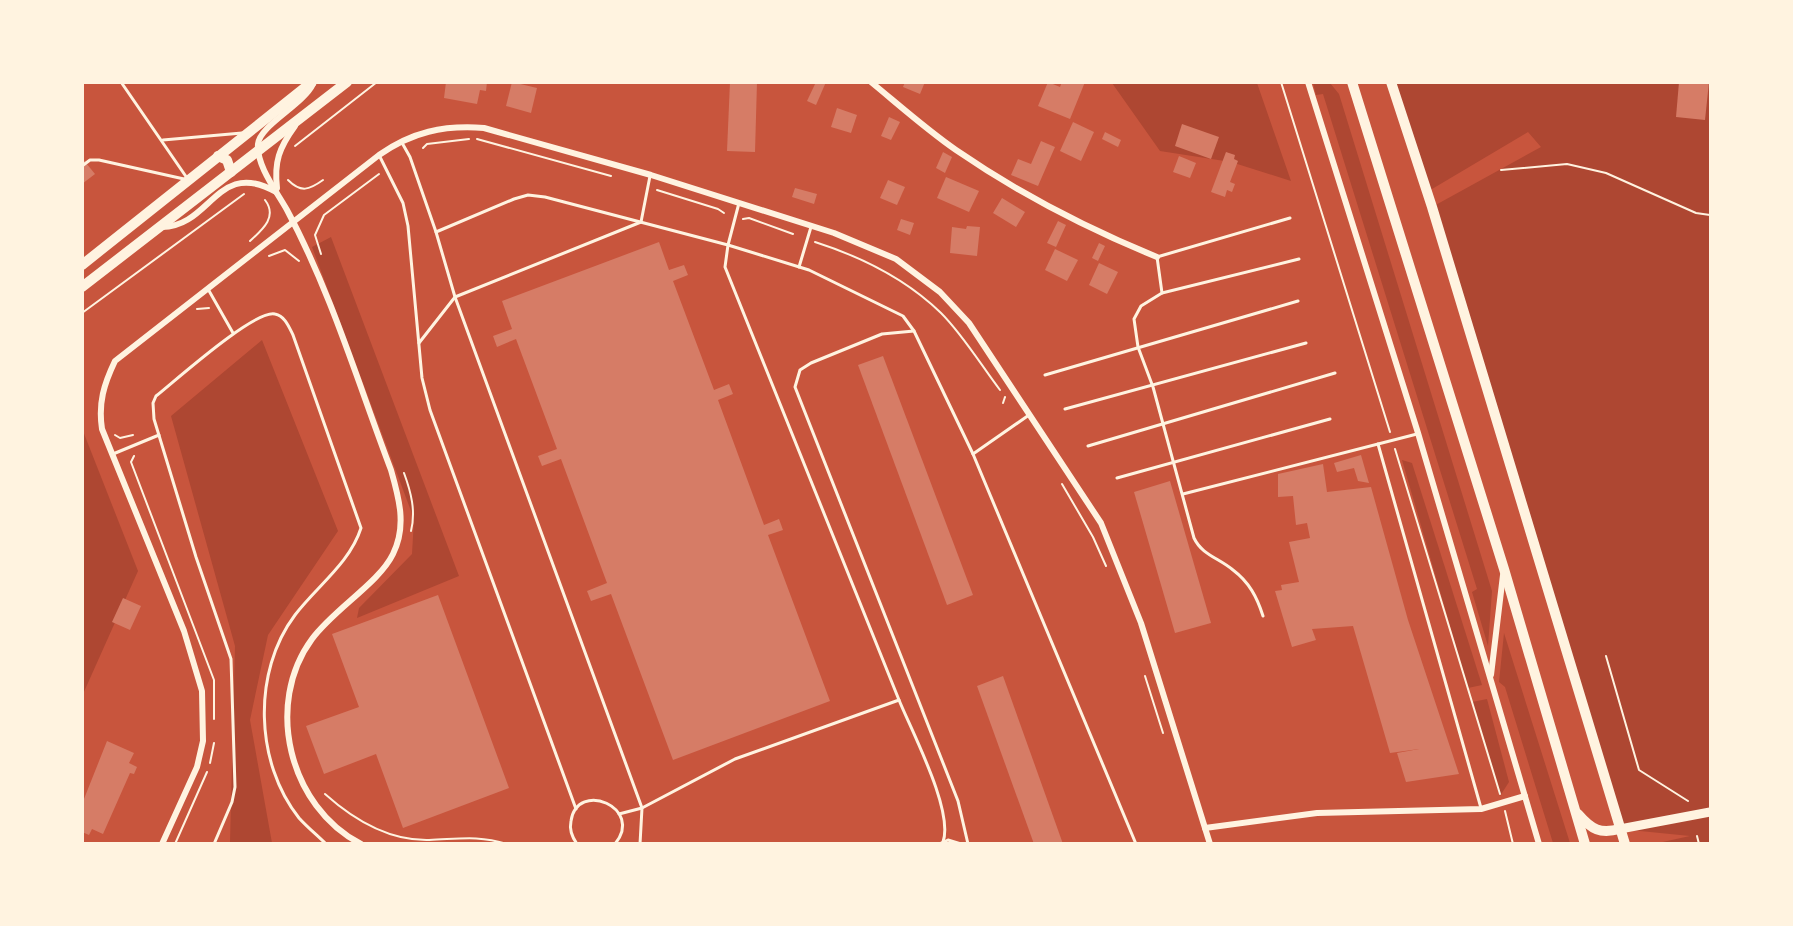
<svg xmlns="http://www.w3.org/2000/svg" width="1793" height="926" viewBox="0 0 1793 926" font-family="Mulish,sans-serif">
	<style>
		.green { fill: #ae4732 }
		.building { fill: #d67c66 }
		.lines { fill: none; stroke-linecap: round; stroke-linejoin: round }
		.path { stroke: #fff3e0; stroke-width: 2 }
		.service { stroke: #fff3e0; stroke-width: 3 }
		.minor { stroke: #fff3e0; stroke-width: 6 }
		.secondary { stroke: #fff3e0; stroke-width: 9 }
		.primary { stroke: #fff3e0; stroke-width: 10 }
	</style>
	<rect width="100%" height="100%" fill="#c8553d"/>
	<g class="green">
		<path d="M1112,83H1257L1291,181L1231,162L1160,151Z"/>
		<path d="M1313,83H1330L1339,94L1492,591L1488,646L1472,592L1477,589L1323,94L1316,95Z"/>
		<path d="M1391,83H1710V843H1658L1690,836L1620,829L1432,207L1541,147L1528,132L1427,192Z"/>
		<path d="M331,237L459,576L357,618L359,608L412,554L414,519L312,247Z"/>
		<path d="M262,340L338,531L268,635L250,720L272,843H230L235,646L171,416Z"/>
		<path d="M83,431L138,571L83,694Z"/>
		<path d="M1402,460L1412,463L1482,685L1468,688Z"/>
		<path d="M1504,633L1570,843H1553L1505,687L1499,682Z"/>
		<path d="M1487,699L1509,782L1500,796L1472,702Z"/>
	</g>
	<g class="building">
		<path d="M446,82H487L486,91L480,90L477,104L444,98Z"/>
		<path d="M512,82L537,88L531,113L506,106Z"/>
		<path d="M730,82H757L755,152L727,151Z"/>
		<path d="M816,82H826L816,105L807,101Z"/>
		<path d="M905,82H925L920,94L903,87Z"/>
		<path d="M1048,82L1060,87L1062,82H1085L1070,119L1038,106Z"/>
		<path d="M1679,82H1709L1705,120L1676,117Z"/>
		<path d="M837,108L857,115L851,133L831,127Z"/>
		<path d="M889,117L900,122L891,140L881,136Z"/>
		<path d="M1073,122L1094,132L1081,161L1060,151Z"/>
		<path d="M1182,124L1219,137L1211,159L1175,146Z"/>
		<path d="M1105,132L1121,140L1118,147L1102,139Z"/>
		<path d="M1041,141L1055,147L1038,186L1011,175L1018,159L1031,164Z"/>
		<path d="M943,152L952,157L945,173L936,168Z"/>
		<path d="M1226,152L1235,155L1234,159L1238,161L1230,182L1235,184L1232,192L1227,190L1225,197L1211,192Z"/>
		<path d="M1179,156L1196,163L1190,178L1173,172Z"/>
		<path d="M82,158L95,174L82,184Z"/>
		<path d="M946,177L979,191L969,212L937,198Z"/>
		<path d="M888,180L905,187L897,205L880,198Z"/>
		<path d="M795,188L817,194L814,204L792,197Z"/>
		<path d="M1002,198L1025,212L1016,227L993,213Z"/>
		<path d="M901,219L914,223L910,235L897,230Z"/>
		<path d="M1058,221L1066,225L1056,247L1047,243Z"/>
		<path d="M967,226L980,227L977,256L950,253L952,227L966,229Z"/>
		<path d="M659,242L669,270L684,265L688,275L673,281L714,390L729,384L733,394L718,400L764,525L779,519L783,530L768,535L830,701L673,760L611,594L591,601L587,591L607,583L561,459L542,466L538,456L557,449L516,339L497,347L493,336L512,329L502,301Z"/>
		<path d="M1099,243L1105,246L1098,261L1092,258Z"/>
		<path d="M1055,249L1078,260L1067,281L1045,270Z"/>
		<path d="M1099,263L1118,272L1107,294L1089,285Z"/>
		<path d="M883,356L973,595L947,605L858,365Z"/>
		<path d="M1361,455L1369,483L1358,481L1354,468L1337,472L1334,463Z"/>
		<path d="M1323,464L1327,492L1371,487L1408,620L1459,774L1406,782L1397,753L1419,749L1390,753L1353,626L1312,629L1316,640L1292,647L1275,591L1282,590L1281,585L1299,582L1289,542L1310,538L1307,523L1296,525L1293,496L1278,497V474Z"/>
		<path d="M1170,481L1211,623L1175,633L1134,492Z"/>
		<path d="M438,595L509,788L403,828L376,754L324,774L306,726L359,707L332,634Z"/>
		<path d="M123,598L141,606L130,630L112,622Z"/>
		<path d="M1003,676L1063,844H1034L977,686Z"/>
		<path d="M107,741L134,753L129,763L137,767L134,774L130,773L103,834L92,829L89,835L82,832V804Z"/>
	</g>
	<g class="lines">
		<g class="path">
			<path d="M1281,82L1390,432"/>
			<path d="M477,139L611,176"/>
			<path d="M295,146L377,82"/>
			<path d="M423,148L427,144L469,139"/>
			<path d="M1501,170L1567,164L1606,173L1696,213L1710,215"/>
			<path d="M288,180C301,193 309,190 323,180"/>
			<path d="M657,190L718,209L724,213"/>
			<path d="M743,219L749,218L793,234"/>
			<path d="M250,241C262,230 278,217 265,200"/>
			<path d="M815,242C862,257 905,278 941,313C963,335 981,365 1000,390"/>
			<path d="M321,254L315,235L324,215L379,174"/>
			<path d="M269,256L285,250L299,261"/>
			<path d="M197,309L209,308"/>
			<path d="M82,313L244,194"/>
			<path d="M1003,403L1005,397"/>
			<path d="M115,435L120,438L133,435"/>
			<path d="M1395,449L1500,794"/>
			<path d="M134,456L131,462L214,680V719"/>
			<path d="M404,473C411,492 416,511 411,531"/>
			<path d="M1062,484L1093,537L1106,566"/>
			<path d="M1606,656L1639,770L1688,801"/>
			<path d="M1145,676L1163,733"/>
			<path d="M210,763L214,743"/>
			<path d="M325,794C354,820 389,841 429,840C459,839 478,835 507,844"/>
			<path d="M1505,811L1513,844"/>
			<path d="M1697,836L1699,844"/>
			<path d="M175,844L207,772"/>
		</g>
		<g class="service">
			<path d="M121,82L187,178"/>
			<path d="M163,140L242,133"/>
			<path d="M401,141L410,157L436,232L514,199L528,195L545,197L728,245L725,267L899,700"/>
			<path d="M379,155L403,203L408,226L422,378L430,410L576,809"/>
			<path d="M82,166L90,160H99L184,179"/>
			<path d="M739,203L728,245L809,270L903,316L914,331L973,454L1029,415"/>
			<path d="M436,232L455,297L642,808L640,844"/>
			<path d="M799,267L811,227"/>
			<path d="M208,289L233,333"/>
			<path d="M1162,293L1299,259"/>
			<path d="M914,331L882,334L811,363L800,370L795,387L958,801L968,844"/>
			<path d="M419,343L455,297L641,222L650,176"/>
			<path d="M1045,375L1298,301"/>
			<path d="M1065,409L1306,343"/>
			<path d="M1378,444L1481,808"/>
			<path d="M1088,446L1335,373"/>
			<path d="M113,454L159,435"/>
			<path d="M973,454L1136,844"/>
			<path d="M1117,478L1330,419"/>
			<path d="M1183,494L1417,434"/>
			<path d="M1263,616C1257,597 1249,582 1233,570C1219,558 1202,555 1194,538L1153,387L1138,347L1134,319L1141,306L1162,293L1157,257L1290,218"/>
			<path d="M619,814L642,808L735,759L899,700C912,732 954,811 943,842"/>
			<path d="M214,844L232,802L235,787L231,659L196,557L154,419L153,403L156,396C175,381 255,309 275,314C285,316 289,327 293,335L361,528C350,563 316,587 295,615C252,672 255,763 299,818C307,827 317,835 326,844"/>
			<path d="M577,844C572,837 569,830 571,821C577,779 645,808 615,844"/>
			<path d="M939,844L948,840L961,844"/>
		</g>
		<g class="minor">
			<path d="M871,82C899,105 927,130 956,150C1020,194 1086,228 1157,257"/>
			<path d="M1308,82L1418,433L1539,844"/>
			<path d="M313,84C303,105 260,125 258,144C256,165 277,192 287,210C331,292 358,383 391,470C399,498 407,526 393,554C379,583 334,609 312,639C264,704 289,807 361,844"/>
			<path d="M277,188C274,162 279,148 295,126"/>
			<path d="M162,227C211,227 217,158 276,192"/>
			<path d="M1491,675L1503,575"/>
			<path d="M1205,828L1317,813L1481,809L1525,796"/>
			<path d="M162,844L197,767L203,741L202,691L184,631L102,429C98,403 104,384 115,361L379,155C412,132 443,125 484,128L651,175L834,233L896,259L940,292L969,323L1101,523L1141,623L1210,844"/>
		</g>
		<path class="secondary" d="M1620,829L1710,812"/>
		<g class="primary">
			<path d="M1352,82L1504,569L1585,844"/>
			<path d="M1391,82L1432,207L1625,844"/>
			<path d="M218,156L227,160L231,172"/>
			<path d="M82,265L312,82"/>
			<path d="M82,287L347,82"/>
			<path d="M1578,814C1592,830 1600,834 1620,829"/>
		</g>
	</g>
	<rect width="1793" height="926" fill="none" stroke="#fff3e0" stroke-width="168"/>
</svg>
